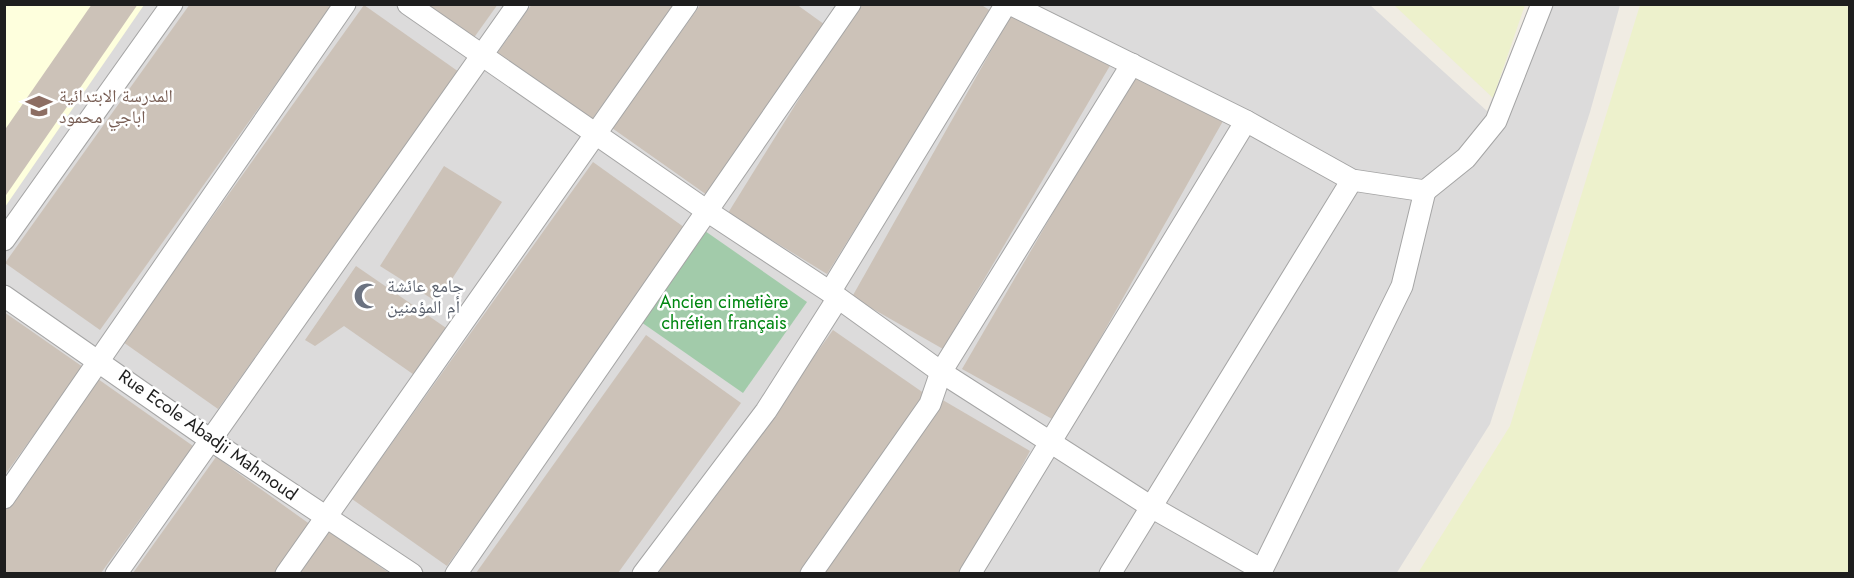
<svg xmlns="http://www.w3.org/2000/svg" width="1854" height="578" viewBox="0 0 1854 578" font-family="Jost,'Noto Naskh Arabic',sans-serif">
	<style>
		.residential { fill: #dcdbdb }
		.education { fill: #feffdd }
		.farmland { fill: #edf1cc }
		.cemetery { fill: #a2cbaa }
		.building { fill: #ccc2b8 }
		.lines { fill: none; stroke-linecap: round; stroke-linejoin: round }
		.minor-casing { stroke: #a5a5a5; stroke-width: 23 }
		.minor { stroke: #fff; stroke-width: 21 }
		.labels { text-anchor: middle; stroke-width: 5; stroke-linejoin: round; paint-order: stroke }
		.education-label { font-size: 18px; fill: #785e54; stroke: #fff; text-anchor: start }
		.worship-label { font-size: 18px; fill: #5b616d; stroke: #fff; text-anchor: start }
		.park-label { font-size: 18px; fill: #018711; stroke: #fff }
		.street-label { font-size: 18px; fill: #1e1e1e; stroke: #fff }
	</style>
	<rect width="100%" height="100%" fill="#f0ece3"/>
	<path class="residential" d="M4,5H1370L1487,111L1530,5H1620L1590,112L1490,424L1396,574L5,573Z"/>
	<path class="education" d="M5,5H144L5,207Z"/>
	<g class="farmland">
		<path d="M1394,5H1525L1493,98Z"/>
		<path d="M1640,5H1849V573H1418L1510,426Z"/>
	</g>
	<path class="cemetery" d="M705,231L807,302L743,393L641,322Z"/>
	<g class="building">
		<path d="M92,4H138L4,198V131Z"/>
		<path d="M190,4H333L100,330L5,263Z"/>
		<path d="M424,4H498L473,39Z"/>
		<path d="M532,4H675L590,122L496,55Z"/>
		<path d="M701,4H796L828,27L707,195L612,128Z"/>
		<path d="M858,4H980L991,11L827,274L728,213Z"/>
		<path d="M364,5L459,72L218,409L123,342Z"/>
		<path d="M1014,10L1111,64L943,349L852,297Z"/>
		<path d="M1135,72L1223,121L1054,420L962,369Z"/>
		<path d="M593,162L688,230L447,566L352,499Z"/>
		<path d="M444,166L502,202L437,302L380,266Z"/>
		<path d="M356,266L452,332L420,379L344,326L315,346L305,340Z"/>
		<path d="M4,312L83,367L4,476Z"/>
		<path d="M833,330L928,396L800,573H658Z"/>
		<path d="M646,335L741,403L618,573H476Z"/>
		<path d="M98,379L193,446L101,573H4V509Z"/>
		<path d="M941,399L1030,451L978,548L961,573H820Z"/>
		<path d="M216,457L311,525L276,573H133Z"/>
		<path d="M328,530L389,573H297Z"/>
	</g>
	<g class="lines">
		<g class="minor-casing">
			<g id="minor">
				<path d="M408,4L707,211L830,292L941,372L1153,508L1262,570"/>
				<path d="M1010,4L1246,121L1352,180L1425,191L1466,158L1496,121L1542,4"/>
				<path d="M4,240L172,4"/>
				<path d="M830,292L1006,4"/>
				<path d="M4,296L212,441L412,574"/>
				<path d="M4,498L345,4"/>
				<path d="M116,574L518,4"/>
				<path d="M286,574L687,4"/>
				<path d="M456,574L850,4"/>
				<path d="M643,574L766,411L838,298"/>
				<path d="M811,574L930,404L941,372L1132,64"/>
				<path d="M970,574L1246,121"/>
				<path d="M1110,574L1352,180"/>
				<path d="M1260,574L1402,286L1425,191"/>
			</g>
		</g>
		<use href="#minor" class="minor"/>
	</g>
	<defs>
		<g id="school-bare" transform="scale(2.07)"><path d="M0-5L7-2L0 1L-7-2ZM-4 1L0 2.5L4 1V4Q0 6-4 4Z" fill="#8d6e63" stroke="#fff" stroke-width="2.5" paint-order="stroke"/></g>
		<g id="mosque-bare" transform="scale(2.07)"><path d="M3.5-4.9A6 6 0 1 0 3.5 4.9A5 5 0 1 1 3.5-4.9Z" fill="#6b7280" stroke="#fff" stroke-width="2.5" paint-order="stroke"/></g>
	</defs>
	<g fill-rule="evenodd">
		<use href="#school-bare" x="39" y="106"/>
		<use href="#mosque-bare" x="367" y="296"/>
	</g>
	<g class="labels">
		<g class="education-label">
			<text x="59" y="102">المدرسة الابتدائية<tspan x="59" dy="21">اباجي محمود</tspan></text>
		</g>
		<g class="worship-label">
			<text x="387" y="292">جامع عائشة<tspan x="387" dy="21">أم المؤمنين</tspan></text>
		</g>
		<g class="park-label">
			<text x="724" y="308">Ancien cimetière<tspan x="724" dy="21">chrétien français</tspan></text>
		</g>
		<g class="street-label">
			<text transform="translate(208 435) rotate(35)" y="6">Rue Ecole Abadji Mahmoud</text>
		</g>
	</g>
	<rect width="1854" height="578" fill="none" stroke="#1e1e1e" stroke-width="12"/>
</svg>
